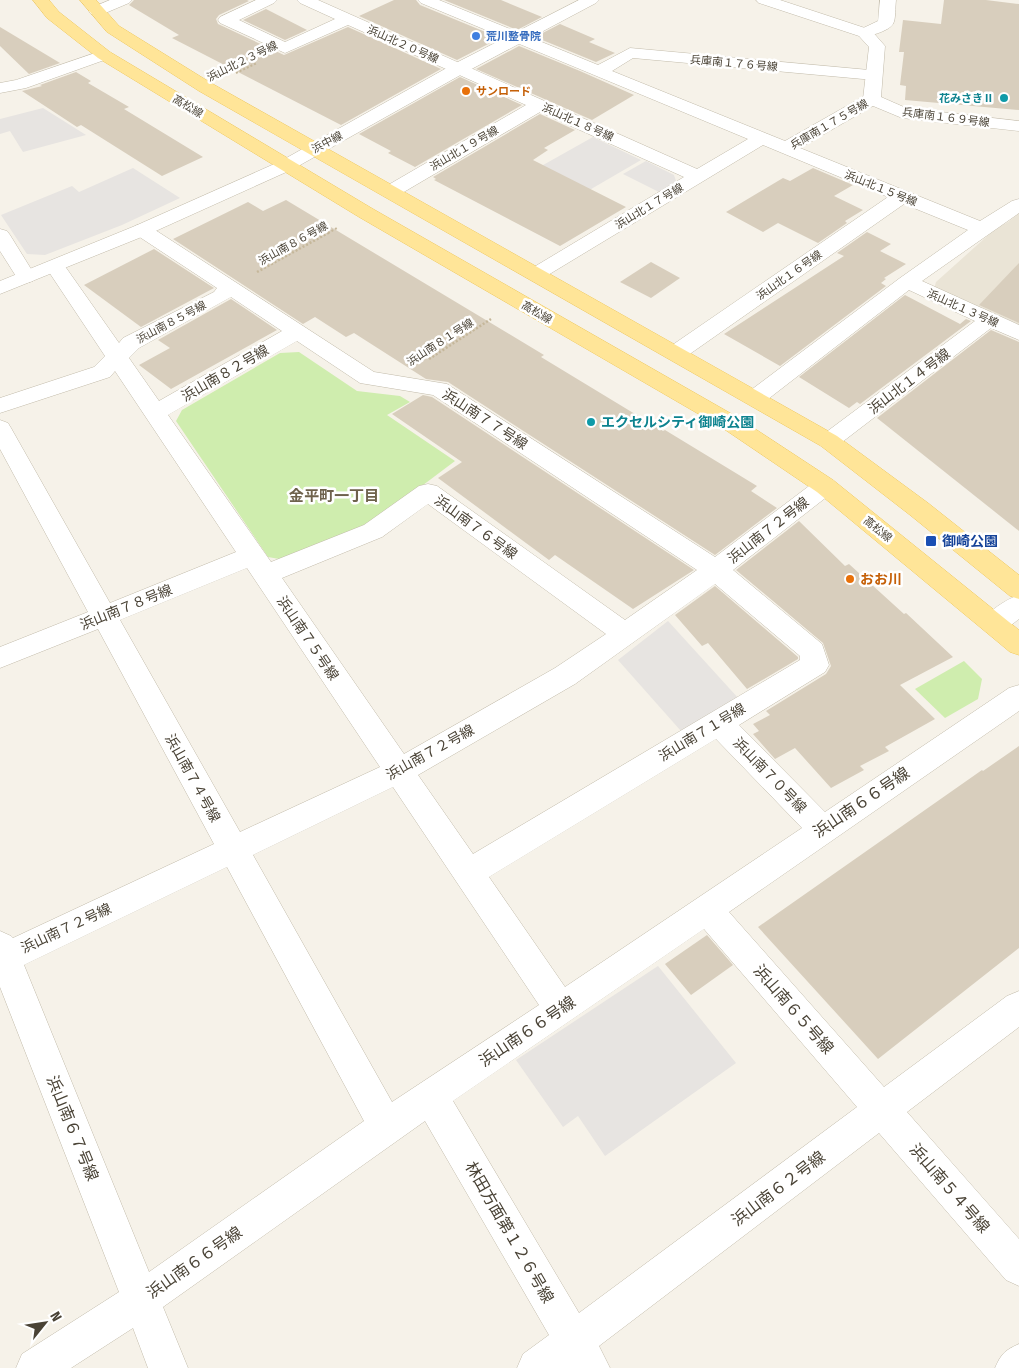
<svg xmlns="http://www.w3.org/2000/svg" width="1019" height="1368" viewBox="0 0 1019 1368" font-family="'Fira Sans Condensed','Noto Sans JP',sans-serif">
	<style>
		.residential { fill: #eae4d6 }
		.green { fill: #cfedae }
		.parking { fill: #e7e4e1 }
		.building { fill: #d8cebd }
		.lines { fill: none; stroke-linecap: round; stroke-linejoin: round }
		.minor-casing { stroke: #c2bbaa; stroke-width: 1 }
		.tertiary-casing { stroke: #c2bbaa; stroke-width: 1 }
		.primary-casing { stroke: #efc85e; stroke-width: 1 }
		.path-far1 { stroke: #c5b79a; stroke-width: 2; stroke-dasharray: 2 2; stroke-linecap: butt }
		.path { stroke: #c5b79a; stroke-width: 2.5; stroke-dasharray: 2 2; stroke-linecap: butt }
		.minor { fill: #fff; fill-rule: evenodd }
		.tertiary { fill: #fff; fill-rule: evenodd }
		.primary { fill: #ffe598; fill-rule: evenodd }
		.shop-dot { fill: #3f7fe0; stroke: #fff; stroke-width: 2 }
		.food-dot { fill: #e8710a; stroke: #fff; stroke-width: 2 }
		.culture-dot { fill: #0f9aa8; stroke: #fff; stroke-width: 2 }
		.transit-dot { fill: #1a4fb4; stroke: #fff; stroke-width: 2 }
		.labels { text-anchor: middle; stroke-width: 5; stroke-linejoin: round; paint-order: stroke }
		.far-shop-label { font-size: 11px; font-weight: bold; fill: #366cbe; stroke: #fff; text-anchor: start }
		.far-street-label { font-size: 11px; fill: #4a4336; stroke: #fff }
		.far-food-label { font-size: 11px; font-weight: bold; fill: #c56008; stroke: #fff; text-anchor: start }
		.far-culture-label { font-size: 11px; font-weight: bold; fill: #0d838f; stroke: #fff; text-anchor: end }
		.street-label { font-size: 14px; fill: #4a4336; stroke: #fff }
		.culture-label { font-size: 14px; font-weight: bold; fill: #0d838f; stroke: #fff; text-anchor: start }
		.transit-label { font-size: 14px; font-weight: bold; fill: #164399; stroke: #fff; text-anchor: start }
		.food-label { font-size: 14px; font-weight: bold; fill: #c56008; stroke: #fff; text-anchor: start }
		.neighbourhood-label { font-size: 15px; font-weight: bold; fill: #6e624c; stroke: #fff }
		.near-street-label { font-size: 16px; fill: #4a4336; stroke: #fff }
	</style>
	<rect width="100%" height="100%" fill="#f6f2e9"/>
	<path class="residential" d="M1019,213V326L934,289L936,282L995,229L1008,222Z"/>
	<g class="green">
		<path d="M299,352L357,391L400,396L410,402L387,415L455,461L370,525L285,560L268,557L176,421L182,410L280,353Z"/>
		<path d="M964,661L982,679L978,699L945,718L915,689Z"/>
	</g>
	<g class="parking">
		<path d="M43,108L86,135L23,152L10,131L0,134V119Z"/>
		<path d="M593,137L641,160L574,199L536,169Z"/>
		<path d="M646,161L674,175L676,181L659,192L623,174Z"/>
		<path d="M133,168L180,198L122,225L45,255L27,254L1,215L72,186L79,192Z"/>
		<path d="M668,621L739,699L681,731L618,660Z"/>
		<path d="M658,966L736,1063L605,1156L578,1116L563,1127L516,1060Z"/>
	</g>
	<g class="building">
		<path d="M134,0H247L249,1L219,15L216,19L218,24L284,55L348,27L441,69L341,125L172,38L179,35L129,5Z"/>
		<path d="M394,0H416L420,5L500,38L457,60L359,16Z"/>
		<path d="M444,0H501L542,17L517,30Z"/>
		<path d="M944,0H986L1019,4V110L905,100L906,86L900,85L904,52H899L903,20L941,24Z"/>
		<path d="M266,9L307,30L285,40L243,20Z"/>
		<path d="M560,24L595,39L589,42L615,53L596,62L535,37Z"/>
		<path d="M0,27L60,63L29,74L0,46Z"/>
		<path d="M519,46L580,71L634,95L592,120L476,69Z"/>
		<path d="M76,72L91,81L88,83L129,107L124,109L203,157L162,176L81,125L77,127L22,91L42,86L40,85Z"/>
		<path d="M460,77L522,105L415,167L388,153L391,151L359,134Z"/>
		<path d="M540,114L575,130L544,148L548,150L533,160L626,207L560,246L434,180L436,179L433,177Z"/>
		<path d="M813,168L853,185L834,196L863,210L845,221L847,223L818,243L778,223L763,232L726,212L783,178L790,181Z"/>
		<path d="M286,200L544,355L541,357L663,431L665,430L739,475L757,486L751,491L777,508L715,555L448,382L426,379L354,333L346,337L315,317L303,324L173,239L248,202L263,211Z"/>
		<path d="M867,232L891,244L880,251L906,264L884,278L886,279L881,283L886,286L780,366L724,334L844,256L837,253Z"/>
		<path d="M154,249L214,288L141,327L84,285Z"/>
		<path d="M651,262L680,278L651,298L620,282Z"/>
		<path d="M1019,263V323L979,305Z"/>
		<path d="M905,295L960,324L966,319L971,321L860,404L857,402L849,408L799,377Z"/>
		<path d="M231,299L277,330L171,389L139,365L170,348L158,340Z"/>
		<path d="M991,330L1019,342V531L877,418Z"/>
		<path d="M423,395L432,397L694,570L633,609L555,555L549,560L438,478L462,462L392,414Z"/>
		<path d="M799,521L845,566L849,564L904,614L906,613L953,657L900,685L935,719L885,747L889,751L860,766L864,770L831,788L795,748L775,759L753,734L759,731L753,724L770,715L766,711L826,674L831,666L823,643L736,570Z"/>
		<path d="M715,586L798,657V659L747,689L708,643L702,646L675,615Z"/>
		<path d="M1019,746V948L878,1059L758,927L982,770L983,771Z"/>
		<path d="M707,935L733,965L691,995L665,964Z"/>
	</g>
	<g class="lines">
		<g class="minor-casing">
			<g id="minor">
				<path d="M110,0H132L129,3L103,14H91L89,11L91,8Z"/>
				<path d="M256,0H277L274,3L239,20L285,42L335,19L300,3L297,0H318L697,169L748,139L421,3L418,0H439L598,65L630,48L880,71L882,75L880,79L874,80L633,58L612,71L785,141L866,95L872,94L878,95L881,99L878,103L800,148L980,221L1012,201L1019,199V213L922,281L1019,325V340L991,328L837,446L829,449L821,446L817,441L821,436L975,321L909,290L763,403L755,405L747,403L744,398L747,393L900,278L968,230L904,204L684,358L676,360L668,358L665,353L668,348L888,197L763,145L543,278L536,280L529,278L526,274L529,270L684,177L540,112L397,196L390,198L383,196L381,192L383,188L526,105L348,25L285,53L220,23L218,20L220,17Z"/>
				<path d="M880,0H896C895,7 896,19 893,24C889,31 867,38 859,36L857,33L859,30L878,21Z"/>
				<path d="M104,50L110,52L112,55L110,58L26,88L0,93V83L16,80Z"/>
				<path d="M142,224L149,226L374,372L447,384L715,557L817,480L825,478L833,480L837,486L833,492L733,570L822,644L829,665L825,672L739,725L825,812L1009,688L1019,685V711L729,912L884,1087L1007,996L1019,991V1027L907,1112L1019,1239V1286L1006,1280L879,1133L599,1346L610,1368H517L523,1354L549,1335L425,1121L163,1307L188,1368H148L133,1328L71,1368H16L22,1354L119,1292L0,987V931L11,936L13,938L214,844L98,629L0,668V647L88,612L0,449V420L8,423L11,428L110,603L236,552L115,371L110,377L0,413V398L94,367L105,356L45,266L48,262L55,260L62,262L119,343L123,338L214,292L217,288L135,234L132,230L135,226ZM231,297L282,331L159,401L129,358L139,348ZM297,341L360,383L433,395L697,570L625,620L437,486L428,484L419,486L364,525L271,562L168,415ZM428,504L606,634L555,668L404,754L282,578L382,537ZM247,568L380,767L240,832L120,620ZM715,584L800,656V660L473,854L418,775L575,684ZM716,739L802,828L565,987L489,877ZM393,787L539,1005L392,1102L253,855ZM227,867L364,1121L149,1272L24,965ZM704,929L857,1107L579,1313L453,1101Z"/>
				<path d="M0,229L7,231L10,235L36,277L33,281L26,283L19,281L0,251Z"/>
				<path d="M1019,595V619C1007,628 1000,636 985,631L981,624C988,611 1005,600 1019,595Z"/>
				<path d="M1019,1344V1368H995C1001,1354 1005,1350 1019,1344Z"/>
			</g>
		</g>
		<g class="tertiary-casing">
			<g id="tertiary">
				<path d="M579,0H599L596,3L464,73L293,169L149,234L0,294V281L135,226L281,161L452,65Z"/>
				<path d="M756,0H780L871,30L885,46L881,97L906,108L1019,121V131L902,118L866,103L863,99L869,47L859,36L759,3Z"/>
			</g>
		</g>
		<g class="primary-casing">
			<g id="primary">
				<path d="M33,0H49L59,12L110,52L373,209L737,417L833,480L1019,630V655L1010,652L817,492L721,427L359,217L98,58L47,18Z"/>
				<path d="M80,0H96L119,26L211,83L837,436L928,503L1019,575V599L1010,596L910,515L821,446L199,91L107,32Z"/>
			</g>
		</g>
		<g class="path-far1">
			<path d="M236,73L257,63"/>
			<path d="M328,233L337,228"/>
		</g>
		<g class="path">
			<path d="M257,272L330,232"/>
			<path d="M429,359L491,319"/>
		</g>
		<use href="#minor" class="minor"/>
		<use href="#tertiary" class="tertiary"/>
		<use href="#primary" class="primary"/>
	</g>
	<circle class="shop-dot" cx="476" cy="36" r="5"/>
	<g class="food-dot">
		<circle cx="466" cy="91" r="5"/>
		<circle cx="850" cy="579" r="5"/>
	</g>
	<g class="culture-dot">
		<circle cx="1004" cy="98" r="5"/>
		<circle cx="591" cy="422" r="5"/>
	</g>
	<rect class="transit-dot" x="925" y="535" width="12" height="12" rx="2.5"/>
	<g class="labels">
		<g class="far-shop-label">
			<text x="486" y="40">荒川整骨院</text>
		</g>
		<g class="far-street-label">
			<text transform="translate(403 44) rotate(24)" y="4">浜山北２０号線</text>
			<text transform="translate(242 61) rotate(-26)" y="4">浜山北２３号線</text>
			<text transform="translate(734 63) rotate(5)" y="4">兵庫南１７６号線</text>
			<text transform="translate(188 106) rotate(31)" y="4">高松線</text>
			<text transform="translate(946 117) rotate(7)" y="4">兵庫南１６９号線</text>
			<text transform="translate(578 122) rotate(24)" y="4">浜山北１８号線</text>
			<text transform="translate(829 124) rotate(-30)" y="4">兵庫南１７５号線</text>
			<text transform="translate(327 142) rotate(-28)" y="4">浜中線</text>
			<text transform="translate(464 148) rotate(-30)" y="4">浜山北１９号線</text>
			<text transform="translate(881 188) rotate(22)" y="4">浜山北１５号線</text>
			<text transform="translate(649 206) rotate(-31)" y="4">浜山北１７号線</text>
			<text transform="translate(293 243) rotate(-29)" y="4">浜山南８６号線</text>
			<text transform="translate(789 275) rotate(-35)" y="4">浜山北１６号線</text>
			<text transform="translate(963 308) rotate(24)" y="4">浜山北１３号線</text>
			<text transform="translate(537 312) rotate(30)" y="4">高松線</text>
			<text transform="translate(171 322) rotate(-28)" y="4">浜山南８５号線</text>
			<text transform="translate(440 342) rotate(-33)" y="4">浜山南８１号線</text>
			<text transform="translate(878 529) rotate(39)" y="4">高松線</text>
		</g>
		<g class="far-food-label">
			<text x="476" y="95">サンロード</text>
		</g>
		<g class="far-culture-label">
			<text x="994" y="102">花みさきⅡ</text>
		</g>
		<g class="street-label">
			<text transform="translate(225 373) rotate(-30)" y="5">浜山南８２号線</text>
			<text transform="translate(909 381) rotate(-37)" y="5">浜山北１４号線</text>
			<text transform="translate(485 419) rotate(33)" y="5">浜山南７７号線</text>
			<text transform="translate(476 527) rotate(36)" y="5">浜山南７６号線</text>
			<text transform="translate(768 530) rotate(-38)" y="5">浜山南７２号線</text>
			<text transform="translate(126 607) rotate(-22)" y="5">浜山南７８号線</text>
			<text transform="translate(308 638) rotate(56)" y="5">浜山南７５号線</text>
			<text transform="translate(702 732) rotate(-31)" y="5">浜山南７１号線</text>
			<text transform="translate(430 752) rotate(-29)" y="5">浜山南７２号線</text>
			<text transform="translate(770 775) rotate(46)" y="5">浜山南７０号線</text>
			<text transform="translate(193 778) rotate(61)" y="5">浜山南７４号線</text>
			<text transform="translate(66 928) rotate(-25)" y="5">浜山南７２号線</text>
		</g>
		<g class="culture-label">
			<text x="601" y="427">エクセルシティ御崎公園</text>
		</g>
		<g class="transit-label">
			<text x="942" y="546">御崎公園</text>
		</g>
		<g class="food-label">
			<text x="860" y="584">おお川</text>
		</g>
		<g class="neighbourhood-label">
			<text x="334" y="501">金平町一丁目</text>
		</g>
		<g class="near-street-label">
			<text transform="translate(861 802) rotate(-34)" y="6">浜山南６６号線</text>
			<text transform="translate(794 1009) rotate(49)" y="6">浜山南６５号線</text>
			<text transform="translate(527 1031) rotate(-34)" y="6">浜山南６６号線</text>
			<text transform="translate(73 1128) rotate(68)" y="6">浜山南６７号線</text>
			<text transform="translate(778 1188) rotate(-37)" y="6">浜山南６２号線</text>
			<text transform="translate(950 1188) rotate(49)" y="6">浜山南５４号線</text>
			<text transform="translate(510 1232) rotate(60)" y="6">林田方面第１２６号線</text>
			<text transform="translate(194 1262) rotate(-35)" y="6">浜山南６６号線</text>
		</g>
	</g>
	<g transform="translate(45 1323) rotate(60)" stroke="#ffffff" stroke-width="4" paint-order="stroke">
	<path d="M0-4L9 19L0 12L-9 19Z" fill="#4a4336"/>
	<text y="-8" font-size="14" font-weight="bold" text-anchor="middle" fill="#4a4336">N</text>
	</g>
</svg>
